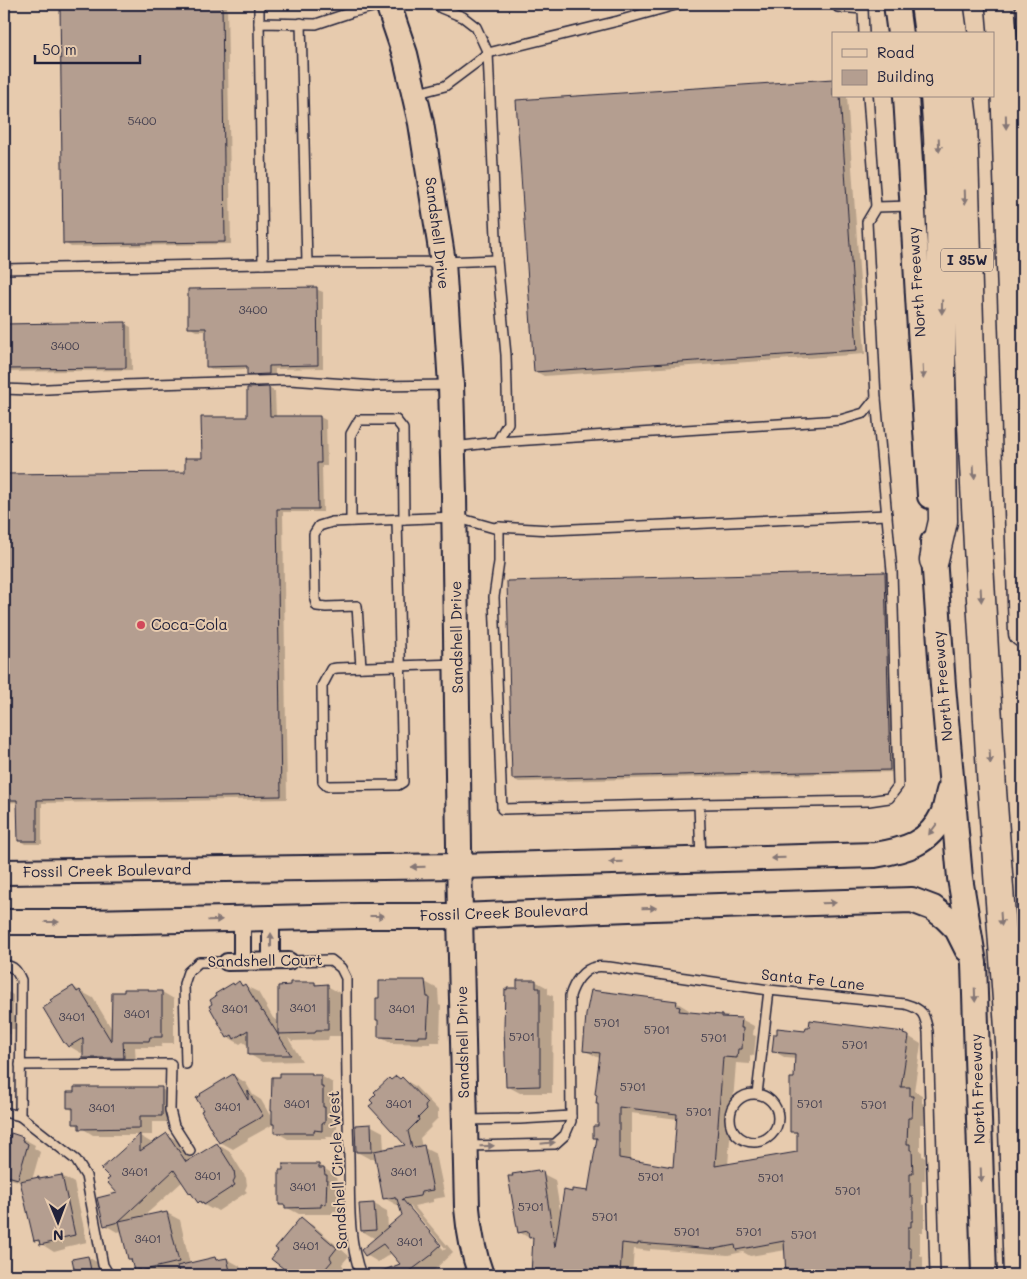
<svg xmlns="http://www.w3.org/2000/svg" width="1027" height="1279" viewBox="0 0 1027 1279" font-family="Mali,sans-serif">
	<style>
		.shadow { fill: #0003; fill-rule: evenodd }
		.building { fill: #b49e90; stroke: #22223b; fill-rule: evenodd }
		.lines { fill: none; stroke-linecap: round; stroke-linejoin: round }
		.lane-casing { stroke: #22223b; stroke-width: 12 }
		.street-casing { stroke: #22223b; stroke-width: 20 }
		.secondary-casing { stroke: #22223b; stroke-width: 28 }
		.highway-casing { stroke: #22223b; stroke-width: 31 }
		.lane { stroke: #e7cbae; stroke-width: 9 }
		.street { stroke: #e7cbae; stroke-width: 16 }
		.secondary { stroke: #e7cbae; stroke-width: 24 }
		.highway { stroke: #e7cbae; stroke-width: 28 }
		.oneway { fill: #847674 }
		.poi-dot { fill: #d1495b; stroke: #e7cbae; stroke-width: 2 }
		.labels { text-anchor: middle; stroke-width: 4; stroke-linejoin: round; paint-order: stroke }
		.number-label { font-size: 12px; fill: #464150 }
		.shield { fill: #e7cbae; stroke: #5d555e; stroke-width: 1 }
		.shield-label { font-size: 14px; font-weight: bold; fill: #22223b }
		.street-label { font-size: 15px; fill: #22223b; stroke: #e7cbae }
		.poi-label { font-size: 15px; fill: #22223b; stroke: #e7cbae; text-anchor: start }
	</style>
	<rect width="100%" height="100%" fill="#e7cbae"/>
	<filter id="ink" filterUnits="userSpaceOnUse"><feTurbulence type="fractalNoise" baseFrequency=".02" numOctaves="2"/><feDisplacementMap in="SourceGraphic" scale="10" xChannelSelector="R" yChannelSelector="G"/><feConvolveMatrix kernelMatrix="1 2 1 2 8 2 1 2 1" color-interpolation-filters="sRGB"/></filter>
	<g filter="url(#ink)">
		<g class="shadow">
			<path d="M61,4H227L231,244L71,247L65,243Z"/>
			<path d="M833,80V96H847L865,354L544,376L535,371L517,101Z"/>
			<path d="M316,289L323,292V368L275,369V377L254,378L248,374V369L213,370L207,366V331H196L189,327Z"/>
			<path d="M125,324L131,327L132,370L4,372V325Z"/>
			<path d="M269,388L275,392L276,418L320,417L326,420L327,466H322L323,512H283L287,799L42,803V844H25L19,840V802L4,803V475L187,473L248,418Z"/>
			<path d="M885,573L891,576L896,772L519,782L513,779Z"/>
			<path d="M535,981L548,988V994L553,996L552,1093H520L507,1086L518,989Z"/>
			<path d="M425,982L438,989L439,1005L441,1006L440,1042H430V1044L392,1043L380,1036Z"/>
			<path d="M239,983L258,992L273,1018L276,1020L279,1025L315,983L319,986H327L340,993L341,1036H329L328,1040L292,1041L288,1038L302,1061L262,1062L249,1054V1044L247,1045L243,1042L240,1044L228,1037L235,986Z"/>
			<path d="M73,987L93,998L113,1031L149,990L152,992H162L174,999V1043H163L161,1047H135L136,1065H96L84,1058V1052L81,1053L69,1046Z"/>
			<path d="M4,990L13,995V1016L16,1017V1029H11V1034H4Z"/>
			<path d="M676,1002L689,1010L688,1013L741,1019L754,1026L753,1035L756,1036L754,1056L750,1055V1064L736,1063L728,1165L798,1153V1135L792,1131L796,1059L786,1058L773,1051L806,1032L903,1033L921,1044L914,1091L922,1095V1103L925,1104L924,1124H920V1151L922,1152V1156L925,1158V1180H922V1204L925,1205V1228H923V1233H920V1255L923,1257V1275H787L786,1250L750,1256L743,1252L728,1255L650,1249V1251L634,1249L632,1275H532L534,1239H531L519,1232L537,1171L555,1180L561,1216L589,1193L598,1140L594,1137L600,1127L601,1058L597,1057L584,1050ZM631,1113L678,1119L674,1168L631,1161Z"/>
			<path d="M4,1061L9,1064L6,1069L10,1072L6,1081L8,1083L4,1090Z"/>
			<path d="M233,1075L246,1083L253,1095L261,1100L274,1122L311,1075L314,1076H321L333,1083V1094L335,1095V1114L337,1115V1129H335V1137H326L327,1139H288L276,1132L274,1124L247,1139L248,1140L233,1149L220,1142Z"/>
			<path d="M403,1079L415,1086L439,1111L437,1114L438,1118L430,1126L431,1127L420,1138L422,1147L436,1154L445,1197L433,1199V1202L414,1206L453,1252L429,1275H375L402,1265L392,1253L378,1262L366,1255L378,1238H374L362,1231L360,1205L374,1204L387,1211L388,1229L404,1216L400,1205H397L384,1198L377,1159H370L357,1152L370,1125L383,1132L384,1151L408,1146L392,1081ZM410,1206L446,1249L444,1250L410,1210Z"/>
			<path d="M161,1089L174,1096V1122H152V1135H93L74,1123V1111L68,1108Z"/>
			<path d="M4,1133L22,1138L35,1145L34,1148L40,1152L32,1180L62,1176L74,1183L87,1242L65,1247V1249L54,1252L35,1240L21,1182L4,1177Z"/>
			<path d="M167,1135L180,1142L192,1160L217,1144L230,1152L246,1178L247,1185L245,1190L247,1192L218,1211L213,1208L211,1209L199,1202L194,1195L191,1193L183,1181L143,1217L167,1213L180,1220L190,1264L215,1259L219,1261L227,1259L240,1266L242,1275H181L180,1271L162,1275H145L135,1270L133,1260L129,1258L123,1231L117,1232L105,1225L119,1194L111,1179L103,1169L140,1136L152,1143V1144Z"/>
			<path d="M319,1165L336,1176L337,1183L339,1184L338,1211H333V1214H299L280,1204Z"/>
			<path d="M301,1219L314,1226L349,1256L342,1264L344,1268L338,1275H292L272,1258Z"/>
			<path d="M88,1257L100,1264L103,1275H82L77,1272Z"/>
		</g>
		<g class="building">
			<path d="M60,4H222L225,242L63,244Z"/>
			<path d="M833,79V96H840L857,350L534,372L516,100Z"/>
			<path d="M317,287L318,365L269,366V374L247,375V366L206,367V328H188V289Z"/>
			<path d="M126,322V368L4,369V324Z"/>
			<path d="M269,387L270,416H320L321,463H317L318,509H277L281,796L37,800V841H18L17,800H4V474L185,472V458H202L201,417H247V388Z"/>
			<path d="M885,572L890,770L512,779L507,581Z"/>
			<path d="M386,980H425L427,997H429L427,1036H418V1038L378,1037V1020H376V998H379V981H386Z"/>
			<path d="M517,980H536V988H540V1086L506,1087L504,1027L505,989L507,990V988H517Z"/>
			<path d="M239,981L242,986L245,984L262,1012L263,1011L291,1055H248V1030L234,1039L232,1035L227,1038L209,1006L212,1004L210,1000L216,996L215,994L233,983L234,985Z"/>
			<path d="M290,982H315V985L328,984V1030H316L315,1033L278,1034V986L290,985Z"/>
			<path d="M73,986L77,992L80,990L111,1041L112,992H124V989H149V991H162V1037H150L149,1041H123L124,1058H83V1038L68,1047L65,1043H64L43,1008L52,1002L50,1000Z"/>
			<path d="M591,990L677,1001L676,1006L680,1007L679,1011L722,1015V1017L742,1018L741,1028H743L742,1049H738L737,1058L723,1057L715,1166L797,1152V1132H790V1078H794L795,1054L772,1052L774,1034H777V1028L805,1031L806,1027H809L810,1020L904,1032L903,1034L909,1036L901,1087H910V1096H913L912,1118H908L907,1144H910V1150H912L913,1174H910V1197H913V1221H911V1227H908V1248H911V1275H786L784,1241L736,1250L735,1245L714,1249L638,1243V1245L622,1243L620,1275H531L533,1237L529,1238L528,1231L518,1233L508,1176H513L512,1174L538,1170V1172L543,1171L555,1247L564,1190L572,1192V1189L588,1191L597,1138H593V1126H598V1104H596L597,1095L595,1094L600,1053L583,1051L586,1015ZM619,1107L677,1114L673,1167L619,1158Z"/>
			<path d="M280,1073H312V1075H321V1087H323V1107H325V1123H322V1131L314,1130V1133H274V1124H272V1111H271L272,1077H280Z"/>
			<path d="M233,1074L248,1100V1091L263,1116L235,1132L236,1133L219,1143L201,1111L203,1110L196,1098L201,1095L200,1094Z"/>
			<path d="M396,1076L400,1079L402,1077L427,1103L425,1107L426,1110L418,1118L419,1120L408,1131L412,1148L424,1145L433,1190L421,1192L420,1196L402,1199L441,1245L433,1252V1254L405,1275H374V1274L400,1264L383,1244L365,1256L361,1250L402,1215L397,1199H395V1197L383,1199L374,1151L405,1145L369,1106L373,1103L370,1100L376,1094L374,1092L389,1078L391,1080Z"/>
			<path d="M74,1087H162V1116H140V1128L79,1129V1124H73V1108H67V1092H74Z"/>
			<path d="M371,1124L372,1152H356L355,1125Z"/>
			<path d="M11,1133L23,1137L22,1140L28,1144L18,1179L4,1175V1135L10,1137Z"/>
			<path d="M167,1133L186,1162L217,1143L234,1170L235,1178L233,1182L235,1185L204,1205L203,1202L201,1203L200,1201L198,1203L191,1193L190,1194L174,1170L118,1222L104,1226L97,1198L117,1193L108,1183L109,1182L107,1180L110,1178L101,1169L140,1134V1151Z"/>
			<path d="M283,1164H319V1168H324L325,1175H327L326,1205L321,1204V1207L285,1208V1205H279V1170H283Z"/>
			<path d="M62,1175L75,1235L53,1240V1242L40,1245L39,1240L34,1241L20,1181L39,1177V1179Z"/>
			<path d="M374,1203L376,1230L361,1231L359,1204Z"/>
			<path d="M162,1212V1213L167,1212L179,1262L140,1271L139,1269L134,1271L131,1259H128L119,1221Z"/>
			<path d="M301,1217L337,1248L330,1257L332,1261L320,1275H292L271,1259L278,1250L275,1248Z"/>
			<path d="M88,1256L91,1270L75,1273L72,1259Z"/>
			<path d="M215,1257L216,1260L227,1258L231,1275H180L177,1266Z"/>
		</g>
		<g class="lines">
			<g class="lane-casing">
				<g id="lane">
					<path d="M259,4V23"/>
					<path d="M440,4L441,8L463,17L476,27L488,53L497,260"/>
					<path d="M837,4L838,7L863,9L864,34"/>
					<path d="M301,23L307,263"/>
					<path d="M414,94L445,86L477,62L488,53L618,21L679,4"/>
					<path d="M868,96L876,207"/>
					<path d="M263,264L259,23L316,24L352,12L386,4"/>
					<path d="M4,269L307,263L443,262L497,260L506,355L508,423L497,442L454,447"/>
					<path d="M4,389L29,390L124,385L290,380L375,386L451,385"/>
					<path d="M497,442L840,420L864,413L876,398L867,222L876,207L912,206"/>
					<path d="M397,519L403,782L398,785L327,786L323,782L322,686L331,669L337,668C377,667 417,665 457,664"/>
					<path d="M351,521V434L359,420H396L403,429L404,519"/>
					<path d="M499,527L551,530L887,515"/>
					<path d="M361,667L357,606L326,607L317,606L315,600L314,534L319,526L332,522L455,517L494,528L499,527V562L494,597L502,809L699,804"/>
					<path d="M701,860L699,804L869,801L889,798L898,786L892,571L876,398"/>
					<path d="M289,961L331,960L341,968L346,978C346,1038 347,1098 349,1158C350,1197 347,1238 361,1275"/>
					<path d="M4,965C14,966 17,971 21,980L20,1116L76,1160L86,1176L103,1265L109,1275"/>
					<path d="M186,1064L184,984L188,972L199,962H227"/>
					<path d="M20,1065L171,1064L170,1110L174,1126L190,1151"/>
					<circle cx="754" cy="1118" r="24"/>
					<path d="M757,1094L769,990"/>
					<path d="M4,1112L20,1116"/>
					<path d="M467,1120L520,1119L571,1116"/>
					<path d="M467,1146L555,1144L565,1135L571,1121L570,996C574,983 583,969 596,967C600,966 605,967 609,967L769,990L905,1004C923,1009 925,1014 928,1032L935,1275"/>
				</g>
			</g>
			<g class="street-casing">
				<g id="street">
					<path d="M271,918V961"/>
					<path d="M242,919V961"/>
					<path d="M227,962L289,961"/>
				</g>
			</g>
			<g class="secondary-casing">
				<g id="secondary">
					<path d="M388,4L405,54L421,123L443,262L451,385L454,495L460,916L467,1208C469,1231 473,1253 481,1275"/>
					<path d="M896,4L900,34"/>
					<path d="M906,96L930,496"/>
					<path d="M933,542L943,686L960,878L974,963L984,1275"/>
					<path d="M4,872L460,866L875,855C905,850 929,844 943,814C946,807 947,798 949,791"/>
					<path d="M4,922H88L358,916H460L653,908L912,900L933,908L946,918L957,929L967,949"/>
				</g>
			</g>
			<g class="highway-casing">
				<g id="highway">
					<path d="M925,4L929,34"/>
					<path d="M949,4L953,34"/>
					<path d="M1000,4L1004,50L1023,633"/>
					<path d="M960,96L963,120L972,424L978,546L992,790L1010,1042L1018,1275"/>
					<path d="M934,560L943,521L941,375L942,304L941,224L938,136L935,96"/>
				</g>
			</g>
			<use href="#lane" class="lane"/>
			<use href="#street" class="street"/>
			<use href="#secondary" class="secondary"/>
			<use href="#highway" class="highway"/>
		</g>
		<defs><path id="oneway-solid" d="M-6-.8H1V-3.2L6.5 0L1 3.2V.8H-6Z" transform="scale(1.25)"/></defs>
		<g class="oneway">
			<use href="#oneway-solid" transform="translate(1006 122) rotate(89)"/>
			<use href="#oneway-solid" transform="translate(939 145) rotate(88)"/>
			<use href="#oneway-solid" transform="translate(965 197) rotate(88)"/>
			<use href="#oneway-solid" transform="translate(942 307) rotate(91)"/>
			<use href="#oneway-solid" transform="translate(923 372) rotate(87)"/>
			<use href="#oneway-solid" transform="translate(974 472) rotate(87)"/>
			<use href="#oneway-solid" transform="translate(981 595) rotate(87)"/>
			<use href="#oneway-solid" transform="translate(990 757) rotate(87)"/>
			<use href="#oneway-solid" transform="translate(933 829) rotate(127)"/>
			<use href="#oneway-solid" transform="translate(778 858) rotate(178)"/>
			<use href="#oneway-solid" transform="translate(616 862) rotate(178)"/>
			<use href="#oneway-solid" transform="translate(418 867) rotate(179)"/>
			<use href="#oneway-solid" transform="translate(829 903) rotate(-2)"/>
			<use href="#oneway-solid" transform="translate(649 908) rotate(-2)"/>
			<use href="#oneway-solid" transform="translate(377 916)"/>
			<use href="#oneway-solid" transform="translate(1001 919) rotate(86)"/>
			<use href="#oneway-solid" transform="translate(215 920) rotate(-1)"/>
			<use href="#oneway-solid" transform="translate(52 922)"/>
			<use href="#oneway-solid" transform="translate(271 940) rotate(-90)"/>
			<use href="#oneway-solid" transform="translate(975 995) rotate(88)"/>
			<use href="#oneway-solid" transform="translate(548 1143) rotate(-6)"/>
			<use href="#oneway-solid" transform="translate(487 1146) rotate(-2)"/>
			<use href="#oneway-solid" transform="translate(981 1175) rotate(88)"/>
		</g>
	</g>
	<circle class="poi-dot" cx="141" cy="625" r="5"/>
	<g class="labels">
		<g class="number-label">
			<text x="142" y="125">5400</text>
			<text x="253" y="314">3400</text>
			<text x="65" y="350">3400</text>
			<text x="303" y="1012">3401</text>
			<text x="235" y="1013">3401</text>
			<text x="402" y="1013">3401</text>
			<text x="137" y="1018">3401</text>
			<text x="72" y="1021">3401</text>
			<text x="607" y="1027">5701</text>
			<text x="657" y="1034">5701</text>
			<text x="522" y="1041">5701</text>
			<text x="714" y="1042">5701</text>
			<text x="855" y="1049">5701</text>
			<text x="633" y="1091">5701</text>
			<text x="297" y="1108">3401</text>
			<text x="399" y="1108">3401</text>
			<text x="810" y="1108">5701</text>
			<text x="874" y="1109">5701</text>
			<text x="228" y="1111">3401</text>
			<text x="102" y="1112">3401</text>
			<text x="699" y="1116">5701</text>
			<text x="135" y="1176">3401</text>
			<text x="404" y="1176">3401</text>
			<text x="208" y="1180">3401</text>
			<text x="651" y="1181">5701</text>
			<text x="771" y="1182">5701</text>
			<text x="303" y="1191">3401</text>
			<text x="848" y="1195">5701</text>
			<text x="531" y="1211">5701</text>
			<text x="605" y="1221">5701</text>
			<text x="687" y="1236">5701</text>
			<text x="749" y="1236">5701</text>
			<text x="804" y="1239">5701</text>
			<text x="148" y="1243">3401</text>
			<text x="410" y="1246">3401</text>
			<text x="306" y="1250">3401</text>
		</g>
		<rect class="shield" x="941" y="248.5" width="52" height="23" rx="4"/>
		<g class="shield-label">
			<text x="967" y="265">I 35W</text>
		</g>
		<g class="street-label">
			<text transform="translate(437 233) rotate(83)" y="5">Sandshell Drive</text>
			<text transform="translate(917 282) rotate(-94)" y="5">North Freeway</text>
			<text transform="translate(457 637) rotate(-91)" y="5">Sandshell Drive</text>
			<text transform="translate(943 686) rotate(-95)" y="5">North Freeway</text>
			<text transform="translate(107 871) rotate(-1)" y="5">Fossil Creek Boulevard</text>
			<text transform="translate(504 913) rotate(-2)" y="5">Fossil Creek Boulevard</text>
			<text transform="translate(265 961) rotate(-1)" y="5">Sandshell Court</text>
			<text transform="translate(813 980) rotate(6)" y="5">Santa Fe Lane</text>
			<text transform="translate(463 1042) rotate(-91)" y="5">Sandshell Drive</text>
			<text transform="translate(978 1089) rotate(-92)" y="5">North Freeway</text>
			<text transform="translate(338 1170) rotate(-93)" y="5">Sandshell Circle West</text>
		</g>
		<g class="poi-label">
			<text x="151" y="630">Coca-Cola</text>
		</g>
	</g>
	<rect width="1027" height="1279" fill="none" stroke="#e7cbae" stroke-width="20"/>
	<rect x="10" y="10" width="1007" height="1259" fill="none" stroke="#22223b" stroke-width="2" filter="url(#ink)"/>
	<rect x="832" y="32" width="162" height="65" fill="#e7cbae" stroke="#988780"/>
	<rect x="842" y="49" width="25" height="8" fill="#e7cbae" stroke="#988780"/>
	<text x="877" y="58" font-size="15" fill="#22223b">Road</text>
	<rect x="842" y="70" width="25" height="15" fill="#b49e90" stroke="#988780"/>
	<text x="877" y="82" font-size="15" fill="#22223b">Building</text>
	<g transform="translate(58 1222) rotate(179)" stroke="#e7cbae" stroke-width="4" paint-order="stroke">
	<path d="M0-4L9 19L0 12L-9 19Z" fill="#22223b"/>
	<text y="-8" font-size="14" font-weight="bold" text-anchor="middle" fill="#22223b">N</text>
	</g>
	<path d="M35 55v8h105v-8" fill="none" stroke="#22223b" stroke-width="2.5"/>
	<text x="42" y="55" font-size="15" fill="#22223b" stroke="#e7cbae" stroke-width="4" paint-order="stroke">50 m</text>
</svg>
